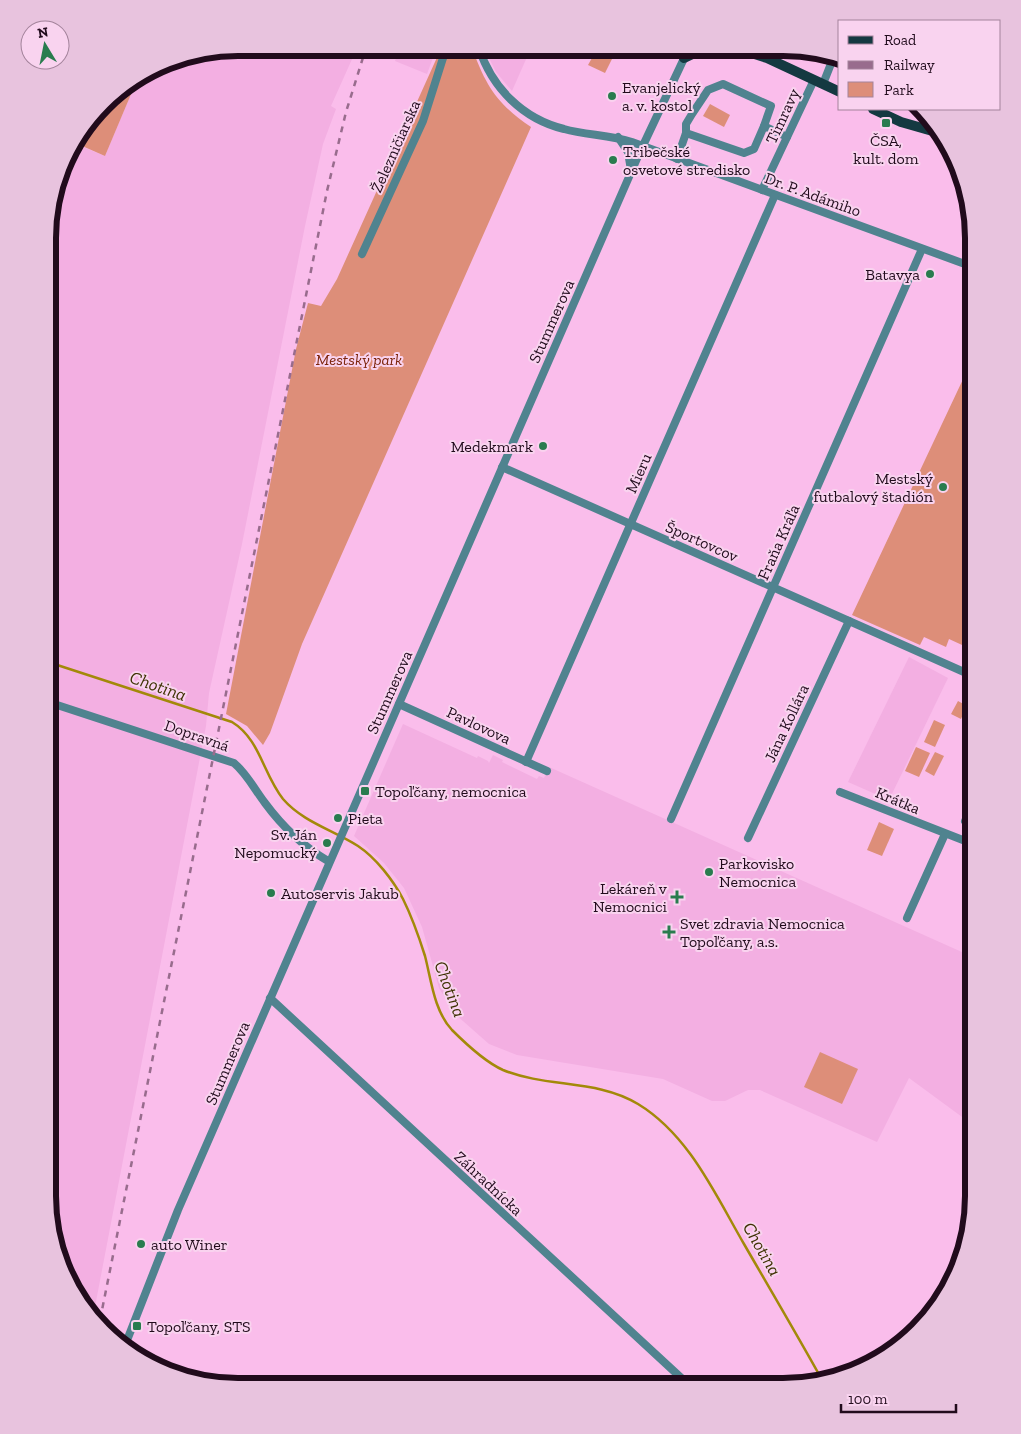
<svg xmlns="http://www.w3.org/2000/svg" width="1021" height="1434" viewBox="0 0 1021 1434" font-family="'Zilla Slab',serif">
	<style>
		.built { fill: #f3afe2 }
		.green { fill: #dd8e79 }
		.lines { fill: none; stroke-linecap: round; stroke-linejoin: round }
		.stream { stroke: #a38909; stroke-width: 2.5 }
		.minor { stroke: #50838f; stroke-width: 8 }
		.major { stroke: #143941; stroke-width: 10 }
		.rail { stroke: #986c8d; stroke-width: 2.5; stroke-dasharray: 6 6; stroke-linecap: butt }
		.poi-dot { fill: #297c4e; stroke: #f9d3ef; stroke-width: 2 }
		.labels { text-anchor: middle; stroke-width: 4; stroke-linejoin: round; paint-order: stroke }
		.poi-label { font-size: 16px; fill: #210b1c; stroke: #f9d3ef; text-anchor: start }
		.street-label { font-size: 16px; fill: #210b1c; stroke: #f9d3ef }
		.park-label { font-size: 16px; font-style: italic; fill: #7c240b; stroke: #f9d3ef }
		.water-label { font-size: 18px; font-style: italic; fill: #3d3202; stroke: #f9d3ef }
		.rim { fill: none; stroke: #210b1c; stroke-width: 6 }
	</style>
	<rect width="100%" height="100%" fill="#fabdeb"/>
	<g class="built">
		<path d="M238,48H357L331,106L336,109L323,144L305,226L242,544L209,693L206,726L94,1312L67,1280L48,1196L49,278L52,270L49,269V213L73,143L105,156L137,80L176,58Z"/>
		<path d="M388,48H424L423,51L434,55L427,74L395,61L398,53Z"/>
		<path d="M484,48H531L512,91L496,72Z"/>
		<path d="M909,657L948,678L889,800L848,782Z"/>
		<path d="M403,724L477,758L478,756L488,761L489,763L493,755L503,760L502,762L537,779L539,776L544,778L549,767L973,957V1125L909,1078L877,1142L760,1090H748L725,1101H712L663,1079L517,1055L489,1044L455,1014L439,988L422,927L404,888L384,863L354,836Z"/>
	</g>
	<g class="green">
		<path d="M455,48H472C486,86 497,104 531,127L302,644L270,733L263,745L247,726L226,714L296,349L308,303L321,306L337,279L439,53Z"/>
		<path d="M597,49H617L605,73L588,65Z"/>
		<path d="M137,80L105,156L73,142L113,95Z"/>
		<path d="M710,104L730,115L724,127L703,116Z"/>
		<path d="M973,358V650L949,639L946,647L924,637L920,645L852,615Z"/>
		<path d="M958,701L967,706L961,719L951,714Z"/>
		<path d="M934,720L945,725L935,747L924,742Z"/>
		<path d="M916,747L930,753L919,777L905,771Z"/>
		<path d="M935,752L944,756L934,776L925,771Z"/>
		<path d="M879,822L894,829L882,856L867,850Z"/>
		<path d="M820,1052L858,1069L842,1104L804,1087Z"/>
	</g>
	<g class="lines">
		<path class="stream" d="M48,662L232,722C260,739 263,774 283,799C303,822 333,830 358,846C376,858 393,880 403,899C412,917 419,937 425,956C431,979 434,1011 452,1030C466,1044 485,1062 503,1070C547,1088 597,1079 638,1104C689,1135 715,1194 744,1244C770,1289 796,1333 821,1378"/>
		<g class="minor">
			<path d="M479,48C492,88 523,119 564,129C586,135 609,135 632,142L973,267"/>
			<path d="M823,84L834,56"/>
			<path d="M686,133L744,153L754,149L764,126"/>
			<path d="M618,137L628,152L631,170"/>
			<path d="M677,159L686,133V124L692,114L708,90L723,84L771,106L764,126L787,137"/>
			<path d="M762,190L814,80"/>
			<path d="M362,254L423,121L443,58L450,48"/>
			<path d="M502,467L973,676"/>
			<path d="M48,702L234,763C247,774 255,790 265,803C282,826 304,847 328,861"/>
			<path d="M399,704L547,771"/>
			<path d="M526,762L775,195"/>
			<path d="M840,792L973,844"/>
			<path d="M671,819L922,249"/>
			<path d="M973,825L965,821L973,803"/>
			<path d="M748,838L849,621"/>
			<path d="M907,918L945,834"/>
			<path d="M270,998L690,1386"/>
			<path d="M971,1156L973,1155"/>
			<path d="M124,1348L178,1210L639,154L688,50"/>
		</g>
		<g class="major">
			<path d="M739,49L767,58L840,92"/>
			<path d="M684,58L703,49"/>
			<path d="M873,109L901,122L936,132"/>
		</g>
		<path class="rail" d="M100,1320L327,191L346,112L366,48"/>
	</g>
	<g class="poi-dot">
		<circle cx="612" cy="96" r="5"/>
		<rect x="881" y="118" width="10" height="10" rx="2.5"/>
		<circle cx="613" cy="160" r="5"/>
		<circle cx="930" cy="274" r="5"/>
		<circle cx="543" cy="446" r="5"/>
		<circle cx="943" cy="487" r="5"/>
		<rect x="360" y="786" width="10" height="10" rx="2.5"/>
		<circle cx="338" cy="818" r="5"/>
		<circle cx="327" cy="843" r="5"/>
		<circle cx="709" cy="872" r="5"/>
		<circle cx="271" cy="893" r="5"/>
		<path d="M674.5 889.5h5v5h5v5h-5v5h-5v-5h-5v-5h5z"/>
		<path d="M666.5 924.5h5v5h5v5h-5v5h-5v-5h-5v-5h5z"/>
		<circle cx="141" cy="1244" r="5"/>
		<rect x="132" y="1321" width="10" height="10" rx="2.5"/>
	</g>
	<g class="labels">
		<g class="poi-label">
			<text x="622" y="93">Evanjelický<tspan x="622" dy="18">a. v. kostol</tspan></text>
			<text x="886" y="146" text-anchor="middle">ČSA,<tspan x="886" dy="18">kult. dom</tspan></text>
			<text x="623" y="157">Tribečské<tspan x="623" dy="18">osvetové stredisko</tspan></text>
			<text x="920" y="280" text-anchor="end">Batavya</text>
			<text x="533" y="452" text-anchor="end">Medekmark</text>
			<text x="933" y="484" text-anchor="end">Mestský<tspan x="933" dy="18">futbalový štadión</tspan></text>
			<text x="375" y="797">Topoľčany, nemocnica</text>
			<text x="348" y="824">Pieta</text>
			<text x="317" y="840" text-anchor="end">Sv. Ján<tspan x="317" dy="18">Nepomucký</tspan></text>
			<text x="719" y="869">Parkovisko<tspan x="719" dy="18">Nemocnica</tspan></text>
			<text x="667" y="894" text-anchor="end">Lekáreň v<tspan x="667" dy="18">Nemocnici</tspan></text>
			<text x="281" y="899">Autoservis Jakub</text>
			<text x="680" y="929">Svet zdravia Nemocnica<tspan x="680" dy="18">Topoľčany, a.s.</tspan></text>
			<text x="151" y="1250">auto Winer</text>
			<text x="147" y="1332">Topoľčany, STS</text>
		</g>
		<g class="street-label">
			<text transform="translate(782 116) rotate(-65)" y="6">Timravy</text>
			<text transform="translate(395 146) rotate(-66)" y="6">Železničiarska</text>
			<text transform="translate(813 194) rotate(20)" y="6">Dr. P. Adámiho</text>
			<text transform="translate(551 321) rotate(-66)" y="6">Stummerova</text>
			<text transform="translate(638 473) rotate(-66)" y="6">Mieru</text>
			<text transform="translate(702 541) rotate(24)" y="6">Športovcov</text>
			<text transform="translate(778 542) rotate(-66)" y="6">Fraňa Kráľa</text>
			<text transform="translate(389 692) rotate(-66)" y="6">Stummerova</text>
			<text transform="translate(786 723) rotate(-65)" y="6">Jána Kollára</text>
			<text transform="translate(479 725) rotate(25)" y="6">Pavlovova</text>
			<text transform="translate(197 735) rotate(19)" y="6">Dopravná</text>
			<text transform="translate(898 800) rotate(23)" y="6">Krátka</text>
			<text transform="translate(227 1063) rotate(-67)" y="6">Stummerova</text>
			<text transform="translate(489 1183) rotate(43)" y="6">Záhradnícka</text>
		</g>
		<g class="park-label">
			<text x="359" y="365">Mestský park</text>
		</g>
		<g class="water-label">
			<text transform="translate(158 686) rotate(19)" y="6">Chotina</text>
			<text transform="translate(450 989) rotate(69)" y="6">Chotina</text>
			<text transform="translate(762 1249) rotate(60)" y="6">Chotina</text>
		</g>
	</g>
	<path d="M0 0H1021V1434H0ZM238 56H783A182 182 0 0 1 965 238V1196A182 182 0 0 1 783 1378H238A182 182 0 0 1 56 1196V238A182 182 0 0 1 238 56Z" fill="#e8c3de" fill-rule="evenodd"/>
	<path class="rim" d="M238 56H783A182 182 0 0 1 965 238V1196A182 182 0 0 1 783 1378H238A182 182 0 0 1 56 1196V238A182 182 0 0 1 238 56Z"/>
	<rect x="838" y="20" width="162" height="90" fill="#f9d3ef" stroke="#a3839b"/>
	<rect x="848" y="36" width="25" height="8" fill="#143941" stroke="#a3839b"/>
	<text x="884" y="45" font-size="15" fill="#210b1c">Road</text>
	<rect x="848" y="61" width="25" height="8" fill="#986c8d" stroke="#a3839b"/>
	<text x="884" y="70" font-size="15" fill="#210b1c">Railway</text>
	<rect x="848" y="82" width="25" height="15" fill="#dd8e79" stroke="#a3839b"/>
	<text x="884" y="95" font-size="15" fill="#210b1c">Park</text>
	<g transform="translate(45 45) rotate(350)"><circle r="24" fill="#f9d3ef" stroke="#a3839b"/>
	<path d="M0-4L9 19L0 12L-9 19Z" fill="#297c4e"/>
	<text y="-8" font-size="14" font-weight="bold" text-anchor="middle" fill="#210b1c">N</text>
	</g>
	<path d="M841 1404v8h115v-8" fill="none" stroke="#210b1c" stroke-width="2.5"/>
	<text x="848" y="1404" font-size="15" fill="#210b1c" stroke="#f9d3ef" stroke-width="4" paint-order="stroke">100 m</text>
</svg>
